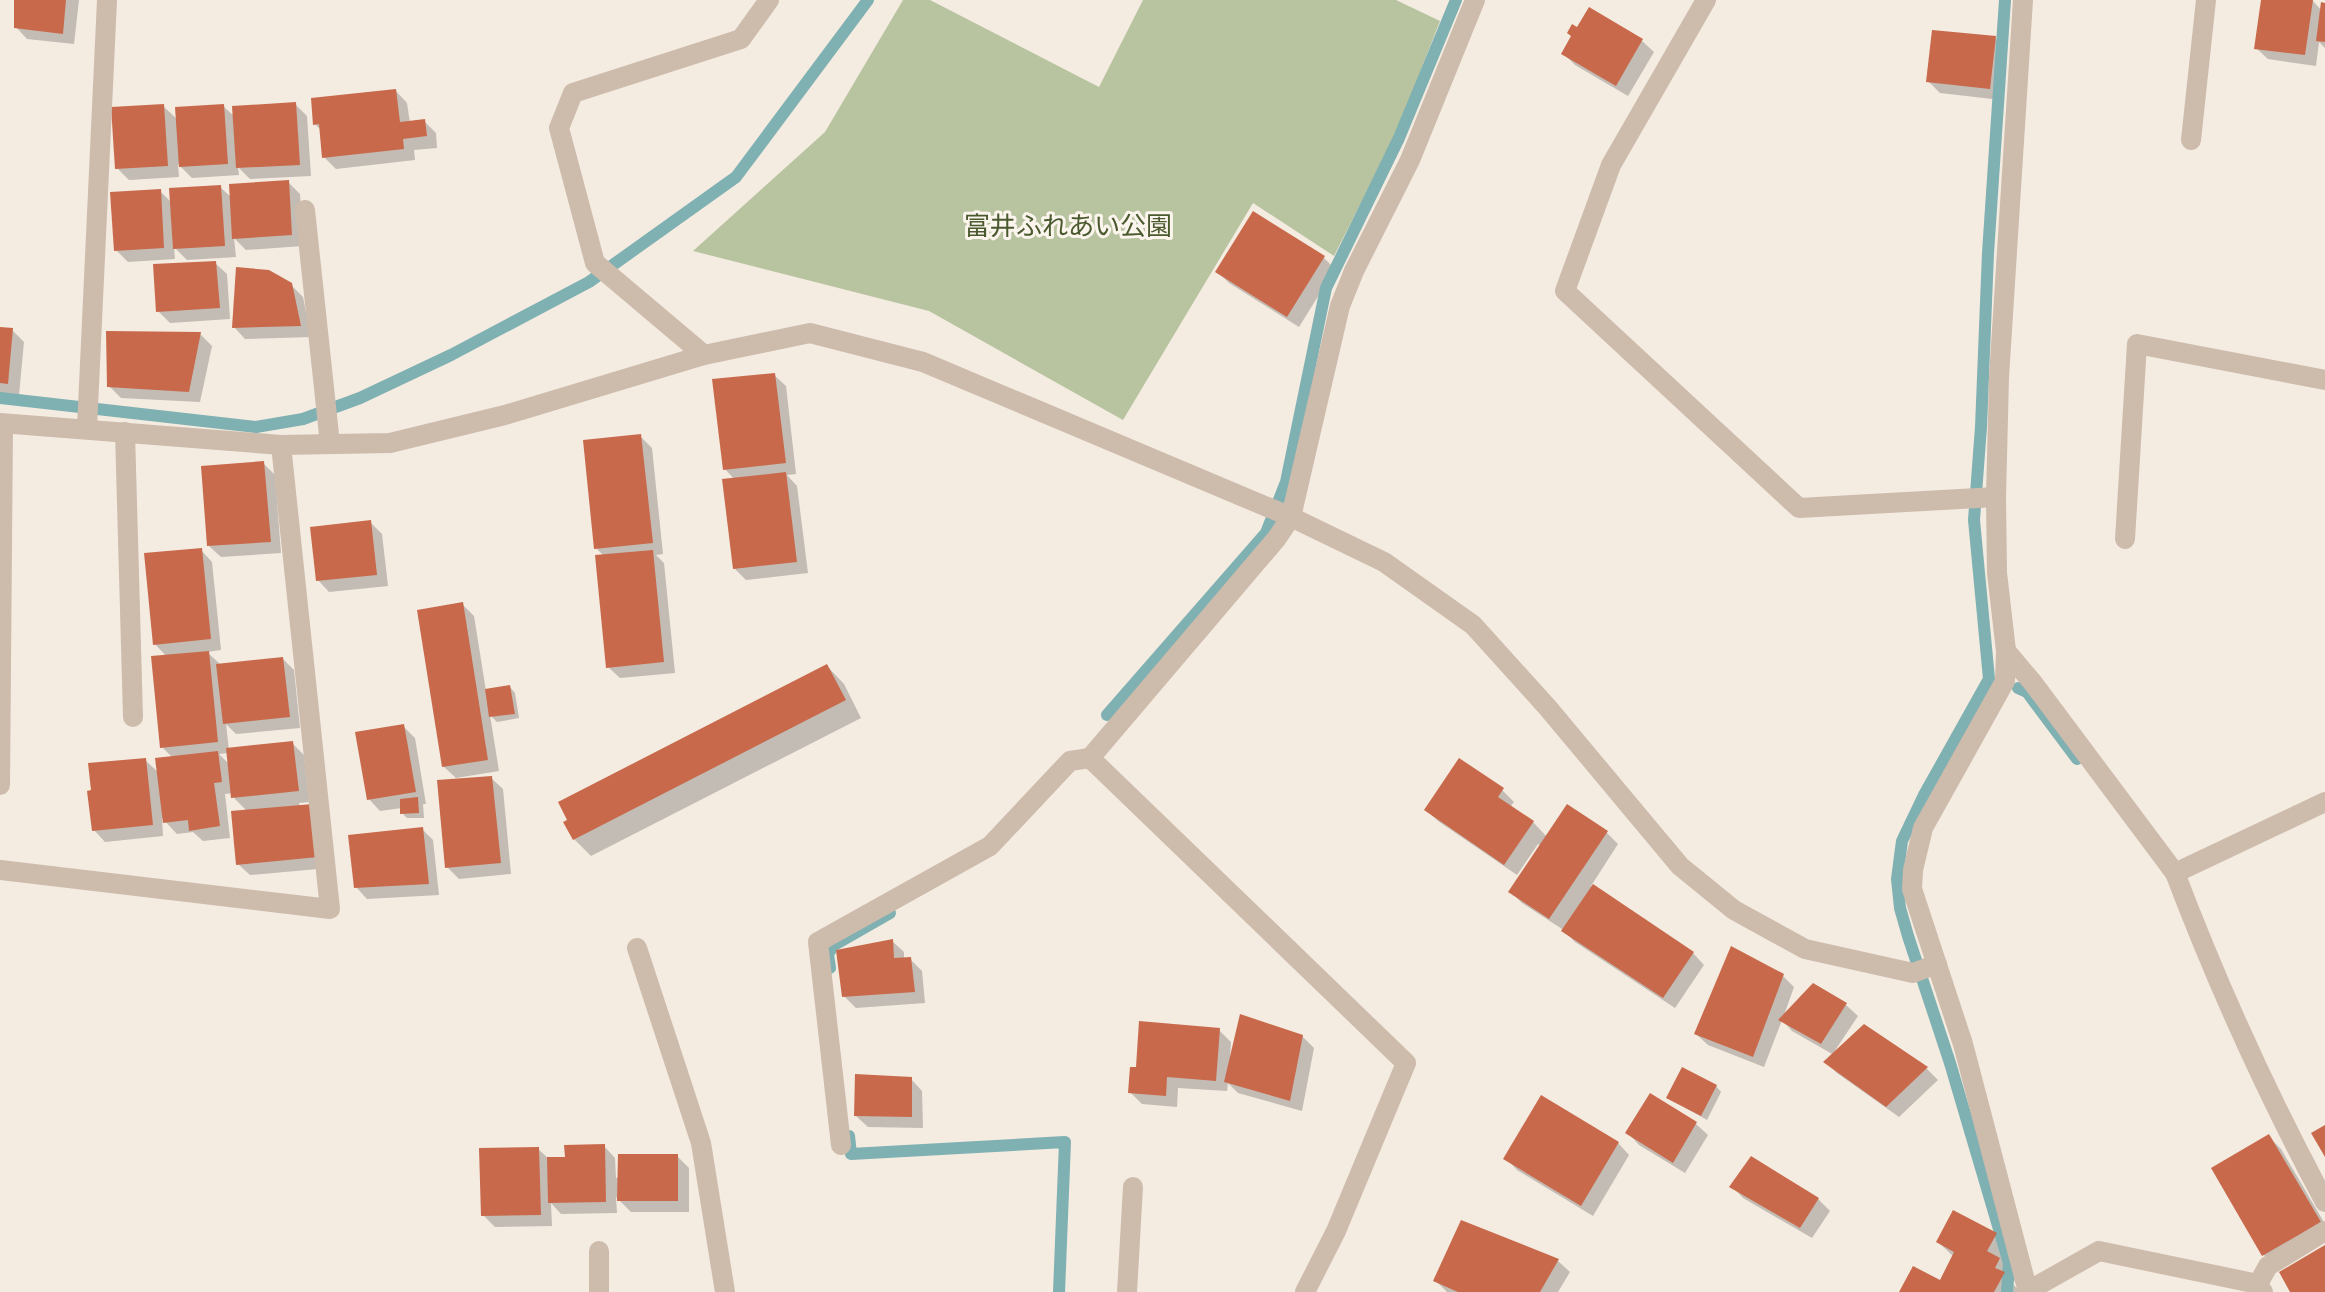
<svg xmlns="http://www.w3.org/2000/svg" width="2325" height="1292" viewBox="0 0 2325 1292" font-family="'DejaVu Sans','Noto Sans JP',sans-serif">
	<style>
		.green { fill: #b8c4a0 }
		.shadow { fill: #0003; fill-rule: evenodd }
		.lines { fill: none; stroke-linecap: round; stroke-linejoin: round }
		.stream { stroke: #7fb0b2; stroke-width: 12 }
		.building { fill: #c8694b }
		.service { stroke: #cdbbac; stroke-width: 20 }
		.minor { stroke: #cdbbac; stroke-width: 20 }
		.labels { text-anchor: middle; stroke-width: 6; stroke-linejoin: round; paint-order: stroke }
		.park-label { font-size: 26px; fill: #4a5a2e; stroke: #fbf5ee }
	</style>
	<rect width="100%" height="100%" fill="#f4ebe1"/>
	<path class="green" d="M903,0H930L1099,87L1143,0H1396L1440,21L1395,136L1334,256L1253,203L1123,420L929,311L693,251L825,132Z"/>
	<g class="shadow">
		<path d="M16,0H79L74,44L27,39L16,27Z"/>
		<path d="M2263,0H2312L2322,11L2325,5V48L2319,42L2316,66L2268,59L2256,48Z"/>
		<path d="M1589,10L1642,41L1654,52L1628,96L1575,65L1563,53Z"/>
		<path d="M1995,38L2006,50L2001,100L1940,93L1929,82Z"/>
		<path d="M396,91L407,103L410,123L424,121L436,133L437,148L414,150L415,160L336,169L324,157L321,130L315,124Z"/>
		<path d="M295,104L307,116L311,176L250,179L238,167L239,175L192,178L178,164L179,177L129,180L117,168L163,106L178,120L223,106L235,117Z"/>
		<path d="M288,182L300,194L303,246L246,250L234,238L236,257L187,260L174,247L175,259L128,262L116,250L160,191L172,203L220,187L232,198Z"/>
		<path d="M1323,257L1335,269L1299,327L1229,283L1217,271Z"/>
		<path d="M215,263L227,274L230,319L170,323L158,311Z"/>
		<path d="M291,285L303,297L311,337L245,339L234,327Z"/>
		<path d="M0,329L12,330L24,342L19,395L0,393Z"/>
		<path d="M200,334L212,346L200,402L121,398L109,386Z"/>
		<path d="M774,375L786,386L796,474L787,475L797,486L808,573L746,580L734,568L735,480L725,469Z"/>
		<path d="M640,436L652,448L663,554L656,555L664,563L675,673L620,678L608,667L604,556L596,548Z"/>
		<path d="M264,464L275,475L281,553L221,557L209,546Z"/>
		<path d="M370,522L382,534L388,586L329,592L318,580Z"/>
		<path d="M201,550L212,562L221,650L207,652L221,665L283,659L294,670L300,728L236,734L226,724L229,750L292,743L304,755L309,802L299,803L300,807L329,868L250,875L238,864L248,812L233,797V793L225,794L230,838L203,841L193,832L177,834L162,818L163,836L105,842L94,830L145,760L159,773L173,758L162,747L167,657L155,644ZM229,753L230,765L219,754Z"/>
		<path d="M462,604L474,616L486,691L510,687L515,693L519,718L497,722L490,715L499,771L456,778L443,766Z"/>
		<path d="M827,666L844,684L861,718L591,856L574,839L570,821Z"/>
		<path d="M403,726L415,738L426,804H423L424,818H407L402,813V808L380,811L369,799Z"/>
		<path d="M491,778L503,789L511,874L459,879L447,867Z"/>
		<path d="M1502,790L1514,802L1510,807L1533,822L1547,837L1607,833L1618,844L1591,886L1693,953L1704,965L1675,1008L1575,942L1562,929L1522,903L1511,892L1541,846L1538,844L1517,875L1438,821L1426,810Z"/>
		<path d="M422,829L433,840L439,895L367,899L356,887Z"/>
		<path d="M892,941L904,952V960L910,959L922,971L925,1003L856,1008L844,996Z"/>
		<path d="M1782,975L1794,987L1783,1018L1813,985L1846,1005L1858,1016L1834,1052L1864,1027L1927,1069L1938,1080L1899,1117L1837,1073L1826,1062L1834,1055L1792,1031L1782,1020L1764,1067L1708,1045L1696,1034Z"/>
		<path d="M1219,1030L1231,1042L1230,1057H1232L1302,1036L1314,1048L1302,1111L1238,1093L1228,1083L1227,1091L1178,1088L1177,1107L1142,1104L1130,1092L1138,1069Z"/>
		<path d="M911,1079L922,1091L923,1128L868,1127L856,1116Z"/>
		<path d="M1716,1086L1721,1092L1707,1120L1668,1098Z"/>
		<path d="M1651,1096L1696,1124L1708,1135L1685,1173L1639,1145L1628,1133Z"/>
		<path d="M2269,1137L2281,1149L2325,1224L2275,1266L2264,1255Z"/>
		<path d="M1618,1143L1629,1155L1593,1216L1517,1170L1506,1158Z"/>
		<path d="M604,1146L615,1158L616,1178L677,1156L689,1168V1212H631L616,1197L617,1213L561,1214L551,1203L552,1226L495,1227L483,1215L538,1149L549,1159H567Z"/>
		<path d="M1732,1186L1818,1199L1830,1211L1812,1238L1743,1198Z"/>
		<path d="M1462,1222L1558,1261L1570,1272L1558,1292H1447L1436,1281Z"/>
		<path d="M1996,1235L2013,1252L2006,1266L2016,1277L2013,1284L2020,1292H1902L1941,1283L1954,1257L1938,1242Z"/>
	</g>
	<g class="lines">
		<g class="stream">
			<path d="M2005,0L1988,253L1981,427L1974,520L1989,679L1924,795L1902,841L1897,879L1900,908L1908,936L1950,1063L2009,1263L2007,1292"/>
			<path d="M0,398L256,427L303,419L360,398L451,355L589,282L736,177L868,0"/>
			<path d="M2018,688L2027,692L2077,759"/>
			<path d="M1107,715L1266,533L1286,482L1326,288L1399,138L1456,0"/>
			<path d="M830,968L828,954L834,945L890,913"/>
			<path d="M849,1136L851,1154L1065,1142L1059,1292"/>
		</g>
	</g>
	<g class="building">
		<path d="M14,0H66L63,34L14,28Z"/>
		<path d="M2261,0H2313L2305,55L2254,49Z"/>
		<path d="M2321,2L2325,3V42L2316,41Z"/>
		<path d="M1589,7L1643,39L1616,86L1561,54L1571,36L1567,33L1572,24L1577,27Z"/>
		<path d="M1932,30L1996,36L1990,89L1926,82Z"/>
		<path d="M396,89L400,122L425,119L427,136L403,139L404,149L322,158L319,124L313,125L311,98Z"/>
		<path d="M296,102L300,165L236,168L232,106Z"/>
		<path d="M164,104L168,166L115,169L111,107Z"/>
		<path d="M224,104L228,164L179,167L175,107Z"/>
		<path d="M289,180L292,235L232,239L229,184Z"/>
		<path d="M221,185L225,246L173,249L169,188Z"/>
		<path d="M161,189L164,248L114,251L110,192Z"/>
		<path d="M1253,211L1325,256L1287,317L1215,272Z"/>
		<path d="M216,261L220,308L156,312L153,264Z"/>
		<path d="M236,267L269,270L292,283L301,326L232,328Z"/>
		<path d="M0,327L13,328L8,384L0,383Z"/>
		<path d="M106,331L201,332L189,392L107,387Z"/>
		<path d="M775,373L786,463L723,470L712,379Z"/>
		<path d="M641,434L653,543L594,549L583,440Z"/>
		<path d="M264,461L271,542L207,546L201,466Z"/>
		<path d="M786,472L797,562L733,569L722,479Z"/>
		<path d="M371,520L377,575L316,581L310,527Z"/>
		<path d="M202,548L211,639L153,645L144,553Z"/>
		<path d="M653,550L664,662L606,668L595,555Z"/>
		<path d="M463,602L488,760L442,767L417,610Z"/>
		<path d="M209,651L218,742L160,748L151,656Z"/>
		<path d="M283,657L290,717L223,724L216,664Z"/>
		<path d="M827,664L846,700L573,840L563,822L567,820L558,802Z"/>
		<path d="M510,685L515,714L489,717L485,689Z"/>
		<path d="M404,724L416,792L367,800L355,732Z"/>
		<path d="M293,741L299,791L231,798L226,748Z"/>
		<path d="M218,751L222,782L214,783L220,826L189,831L188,820L163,823L155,758Z"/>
		<path d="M146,758L153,825L92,831L87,791L91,790L88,763Z"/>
		<path d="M1459,758L1504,788L1498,797L1534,821L1504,865L1424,810Z"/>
		<path d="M492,776L501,863L445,868L437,780Z"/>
		<path d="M418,797L419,813L400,814V799Z"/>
		<path d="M313,804L318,857L236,865L231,811Z"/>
		<path d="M1567,804L1608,831L1549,919L1508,892Z"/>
		<path d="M423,827L429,884L354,888L348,835Z"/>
		<path d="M1593,884L1694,952L1663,998L1561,931Z"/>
		<path d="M893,939L894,958L911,957L915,992L842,997L836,950Z"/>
		<path d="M1731,946L1784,974L1753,1057L1694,1034Z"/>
		<path d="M1813,983L1847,1003L1821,1044L1778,1020Z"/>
		<path d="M1240,1014L1303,1035L1290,1101L1224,1082Z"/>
		<path d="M1139,1021L1220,1028L1216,1081L1167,1077L1166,1096L1128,1093L1130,1067H1136Z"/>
		<path d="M1864,1024L1928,1067L1886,1107L1823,1062Z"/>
		<path d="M1682,1067L1717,1085L1701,1116L1666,1098Z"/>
		<path d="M855,1074L912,1077V1117L854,1116Z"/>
		<path d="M1650,1093L1697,1122L1673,1163L1625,1133Z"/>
		<path d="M1541,1095L1619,1142L1581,1206L1503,1159Z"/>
		<path d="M2325,1125V1157L2311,1133Z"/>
		<path d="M2269,1134L2321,1222L2262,1256L2211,1168Z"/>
		<path d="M605,1144L606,1202L548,1203L547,1157H565L564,1145Z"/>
		<path d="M539,1147L541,1215L481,1216L479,1148Z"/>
		<path d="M618,1154H678V1201H617Z"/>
		<path d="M1751,1156L1819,1198L1800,1228L1729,1187Z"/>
		<path d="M1953,1210L1997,1233L1987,1251L2000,1258L1995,1268L2005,1272L1994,1292H1899L1913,1266L1940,1280L1954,1252L1936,1242Z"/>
		<path d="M1461,1220L1559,1259L1540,1292H1458L1433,1281Z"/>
		<path d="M2325,1245V1292H2290L2279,1272Z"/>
	</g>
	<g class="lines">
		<path class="service" d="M305,210L330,444"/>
		<g class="minor">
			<path d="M1706,0L1611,165L1565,291L1799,508L1996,497"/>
			<path d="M2023,0L1999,377L1996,497L1997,573L2006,651L2005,681L1923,828L1913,870L1912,889L1963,1044L2028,1292"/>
			<path d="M2191,140L2206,0"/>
			<path d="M704,355L595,263L559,128L573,93L741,39L769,0"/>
			<path d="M0,423L281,445L390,443L505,415L704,355L810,333L923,362L1291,517L1384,562L1473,625L1548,708L1680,866L1734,910L1805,949L1913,973L1937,964"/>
			<path d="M87,428L107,0"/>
			<path d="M125,432L133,717"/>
			<path d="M2125,539L2137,344L2325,380"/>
			<path d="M2006,651L2033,683L2175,873L2325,802"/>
			<path d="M0,785L3,424"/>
			<path d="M0,870L330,909L281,445"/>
			<path d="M2175,873C2218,986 2268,1096 2325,1202"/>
			<path d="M637,948L701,1143L725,1292"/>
			<path d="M841,1145L818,942L990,846L1070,761L1090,758"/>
			<path d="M2258,1284L2268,1266L2325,1231"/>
			<path d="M2028,1291L2099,1251L2258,1284L2263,1292"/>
			<path d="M599,1292V1251"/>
			<path d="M1127,1292L1133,1187"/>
			<path d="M1305,1292L1336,1231L1406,1063L1090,758L1277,538L1291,517L1340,306L1354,271L1410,160L1475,0"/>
		</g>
	</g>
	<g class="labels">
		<g class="park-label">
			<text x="1068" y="235">富井ふれあい公園</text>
		</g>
	</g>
</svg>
